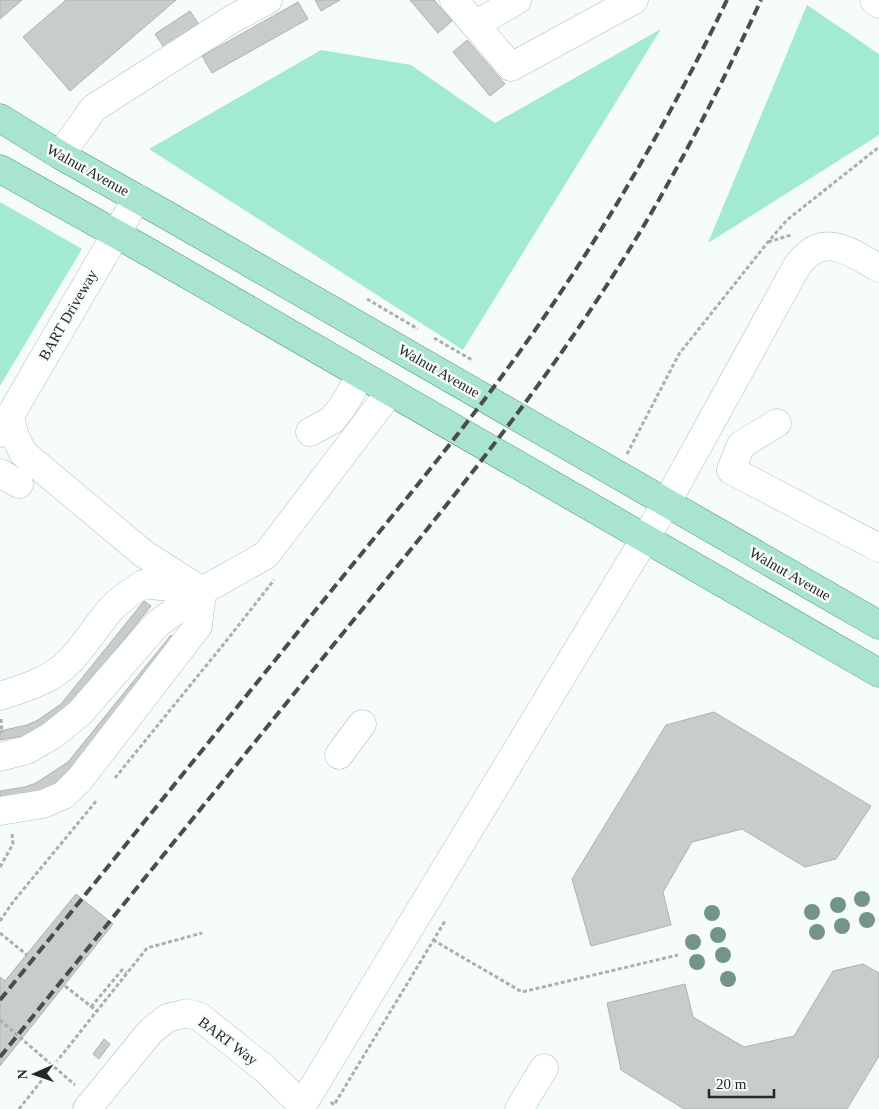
<svg xmlns="http://www.w3.org/2000/svg" width="879" height="1109" viewBox="0 0 879 1109" font-family="Georgia,serif">
	<style>
		.green { fill: #a2ead3 }
		.building { fill: #c6cdca; stroke: #adb3b1 }
		.lines { fill: none; stroke-linecap: round; stroke-linejoin: round }
		.minor-casing { stroke: #b5bcb9; stroke-width: 29 }
		.major-casing { stroke: #559582; stroke-width: 29 }
		.path { stroke: #abafae; stroke-width: 3; stroke-dasharray: 4 2.5; stroke-linecap: butt }
		.minor { stroke: #fff; stroke-width: 28 }
		.major { stroke: #a9e3d1; stroke-width: 28 }
		.rail { stroke: #4a4d4c; stroke-width: 4; stroke-dasharray: 10 5; stroke-linecap: butt }
		.tree { fill: #74948b }
		.labels { text-anchor: middle; stroke-width: 5; stroke-linejoin: round; paint-order: stroke }
		.street-label { font-size: 15px; fill: #262827; stroke: #f6fcfa }
	</style>
	<rect width="100%" height="100%" fill="#f6fcfa"/>
	<g class="green">
		<path d="M807,5L879,54V135L708,243Z"/>
		<path d="M661,29L463,350L149,149L321,50L411,65L495,123Z"/>
		<path d="M0,202L82,249L0,386Z"/>
	</g>
	<g class="building">
		<path d="M0,0H22L0,19Z"/>
		<path d="M66,0H176L70,91L23,37Z"/>
		<path d="M315,0H340L321,11Z"/>
		<path d="M410,0H434L452,21L438,33Z"/>
		<path d="M298,2L308,19L212,73L202,56Z"/>
		<path d="M190,11L200,26L165,49L155,34Z"/>
		<path d="M467,40L505,84L490,96L453,52Z"/>
		<path d="M144,601L151,606L64,714L28,735L0,740V731L27,725L38,720L61,704Z"/>
		<path d="M171,635L178,641L66,777L43,790L0,800V791L25,787L36,783L68,762Z"/>
		<path d="M714,712L871,806L836,859L805,867L742,829L692,842L663,892L671,925L591,946L572,879L666,725Z"/>
		<path d="M76,894L113,924L0,1066V977L5,981Z"/>
		<path d="M863,964L879,973V1056L847,1109H684L621,1070L607,1003L685,984L693,1017L744,1047L794,1036L833,971Z"/>
		<path d="M104,1039L110,1044L99,1059L93,1054Z"/>
	</g>
	<g class="lines">
		<g class="minor-casing">
			<g id="minor">
				<path d="M454,0L511,67L634,0"/>
				<path d="M874,0L879,4"/>
				<path d="M475,25L517,0"/>
				<path d="M60,155L94,108L234,18L268,0"/>
				<path d="M10,415L14,434L23,453L144,554L202,591"/>
				<path d="M777,423L741,445L731,470L879,548"/>
				<path d="M310,432L332,420L343,406L361,375"/>
				<path d="M0,433L137,198"/>
				<path d="M0,473L19,484"/>
				<path d="M0,696C24,688 50,681 69,662C84,646 96,627 110,610C119,600 131,592 143,584L196,590"/>
				<path d="M339,755L362,724"/>
				<path d="M0,757L27,750L51,736L80,713L157,624L202,591L266,555L390,392"/>
				<path d="M0,811L43,804L64,795L80,779L198,626L202,591"/>
				<path d="M87,1109L150,1032L167,1018L187,1013L200,1017L265,1069L302,1105"/>
				<path d="M300,1109L667,502L797,266C801,261 806,255 811,252C832,236 860,258 879,268"/>
				<path d="M519,1109L544,1068"/>
			</g>
		</g>
		<g class="major-casing">
			<g id="major">
				<path d="M0,118L60,155L170,217L879,625"/>
				<path d="M0,169L150,253L879,673"/>
			</g>
		</g>
		<g class="path">
			<path d="M768,242L791,235"/>
			<path d="M367,299L418,329"/>
			<path d="M434,338L472,360"/>
			<path d="M627,454L679,354L768,242L787,220L879,147"/>
			<path d="M1,719L2,733"/>
			<path d="M115,778L227,640L274,580"/>
			<path d="M0,867L13,844L12,834"/>
			<path d="M0,921L13,902L97,800"/>
			<path d="M0,933L27,955"/>
			<path d="M433,940L522,992L678,955"/>
			<path d="M65,986L97,1011"/>
			<path d="M91,1007L122,970L126,973"/>
			<path d="M0,1020L75,1085"/>
			<path d="M331,1102L334,1105L445,921"/>
			<path d="M19,1109L147,948L202,933"/>
		</g>
		<use href="#minor" class="minor"/>
		<use href="#major" class="major"/>
		<g class="rail">
			<path d="M0,1000C102,874 204,748 306,622C385,524 468,427 540,323C611,220 673,112 727,0"/>
			<path d="M0,1057C106,926 212,795 318,664C417,541 519,421 605,288C665,196 715,99 761,0"/>
		</g>
	</g>
	<g class="tree">
		<circle cx="862" cy="899" r="8"/>
		<circle cx="838" cy="905" r="8"/>
		<circle cx="812" cy="912" r="8"/>
		<circle cx="712" cy="913" r="8"/>
		<circle cx="867" cy="920" r="8"/>
		<circle cx="842" cy="926" r="8"/>
		<circle cx="817" cy="932" r="8"/>
		<circle cx="718" cy="935" r="8"/>
		<circle cx="693" cy="942" r="8"/>
		<circle cx="723" cy="955" r="8"/>
		<circle cx="697" cy="962" r="8"/>
		<circle cx="728" cy="979" r="8"/>
	</g>
	<g class="labels">
		<g class="street-label">
			<text transform="translate(88 170) rotate(29)" y="5">Walnut Avenue</text>
			<text transform="translate(68 315) rotate(-60)" y="5">BART Driveway</text>
			<text transform="translate(439 371) rotate(30)" y="5">Walnut Avenue</text>
			<text transform="translate(790 574) rotate(30)" y="5">Walnut Avenue</text>
			<text transform="translate(228 1041) rotate(37)" y="5">BART Way</text>
		</g>
	</g>
	<g transform="translate(35 1074) rotate(268)" stroke="#f6fcfa" stroke-width="4" paint-order="stroke">
	<path d="M0-4L9 19L0 12L-9 19Z" fill="#262827"/>
	<text y="-8" font-size="14" font-weight="bold" text-anchor="middle" fill="#262827">N</text>
	</g>
	<path d="M709 1089v8h65v-8" fill="none" stroke="#262827" stroke-width="2.5"/>
	<text x="716" y="1089" font-size="15" fill="#262827" stroke="#f6fcfa" stroke-width="4" paint-order="stroke">20 m</text>
</svg>
